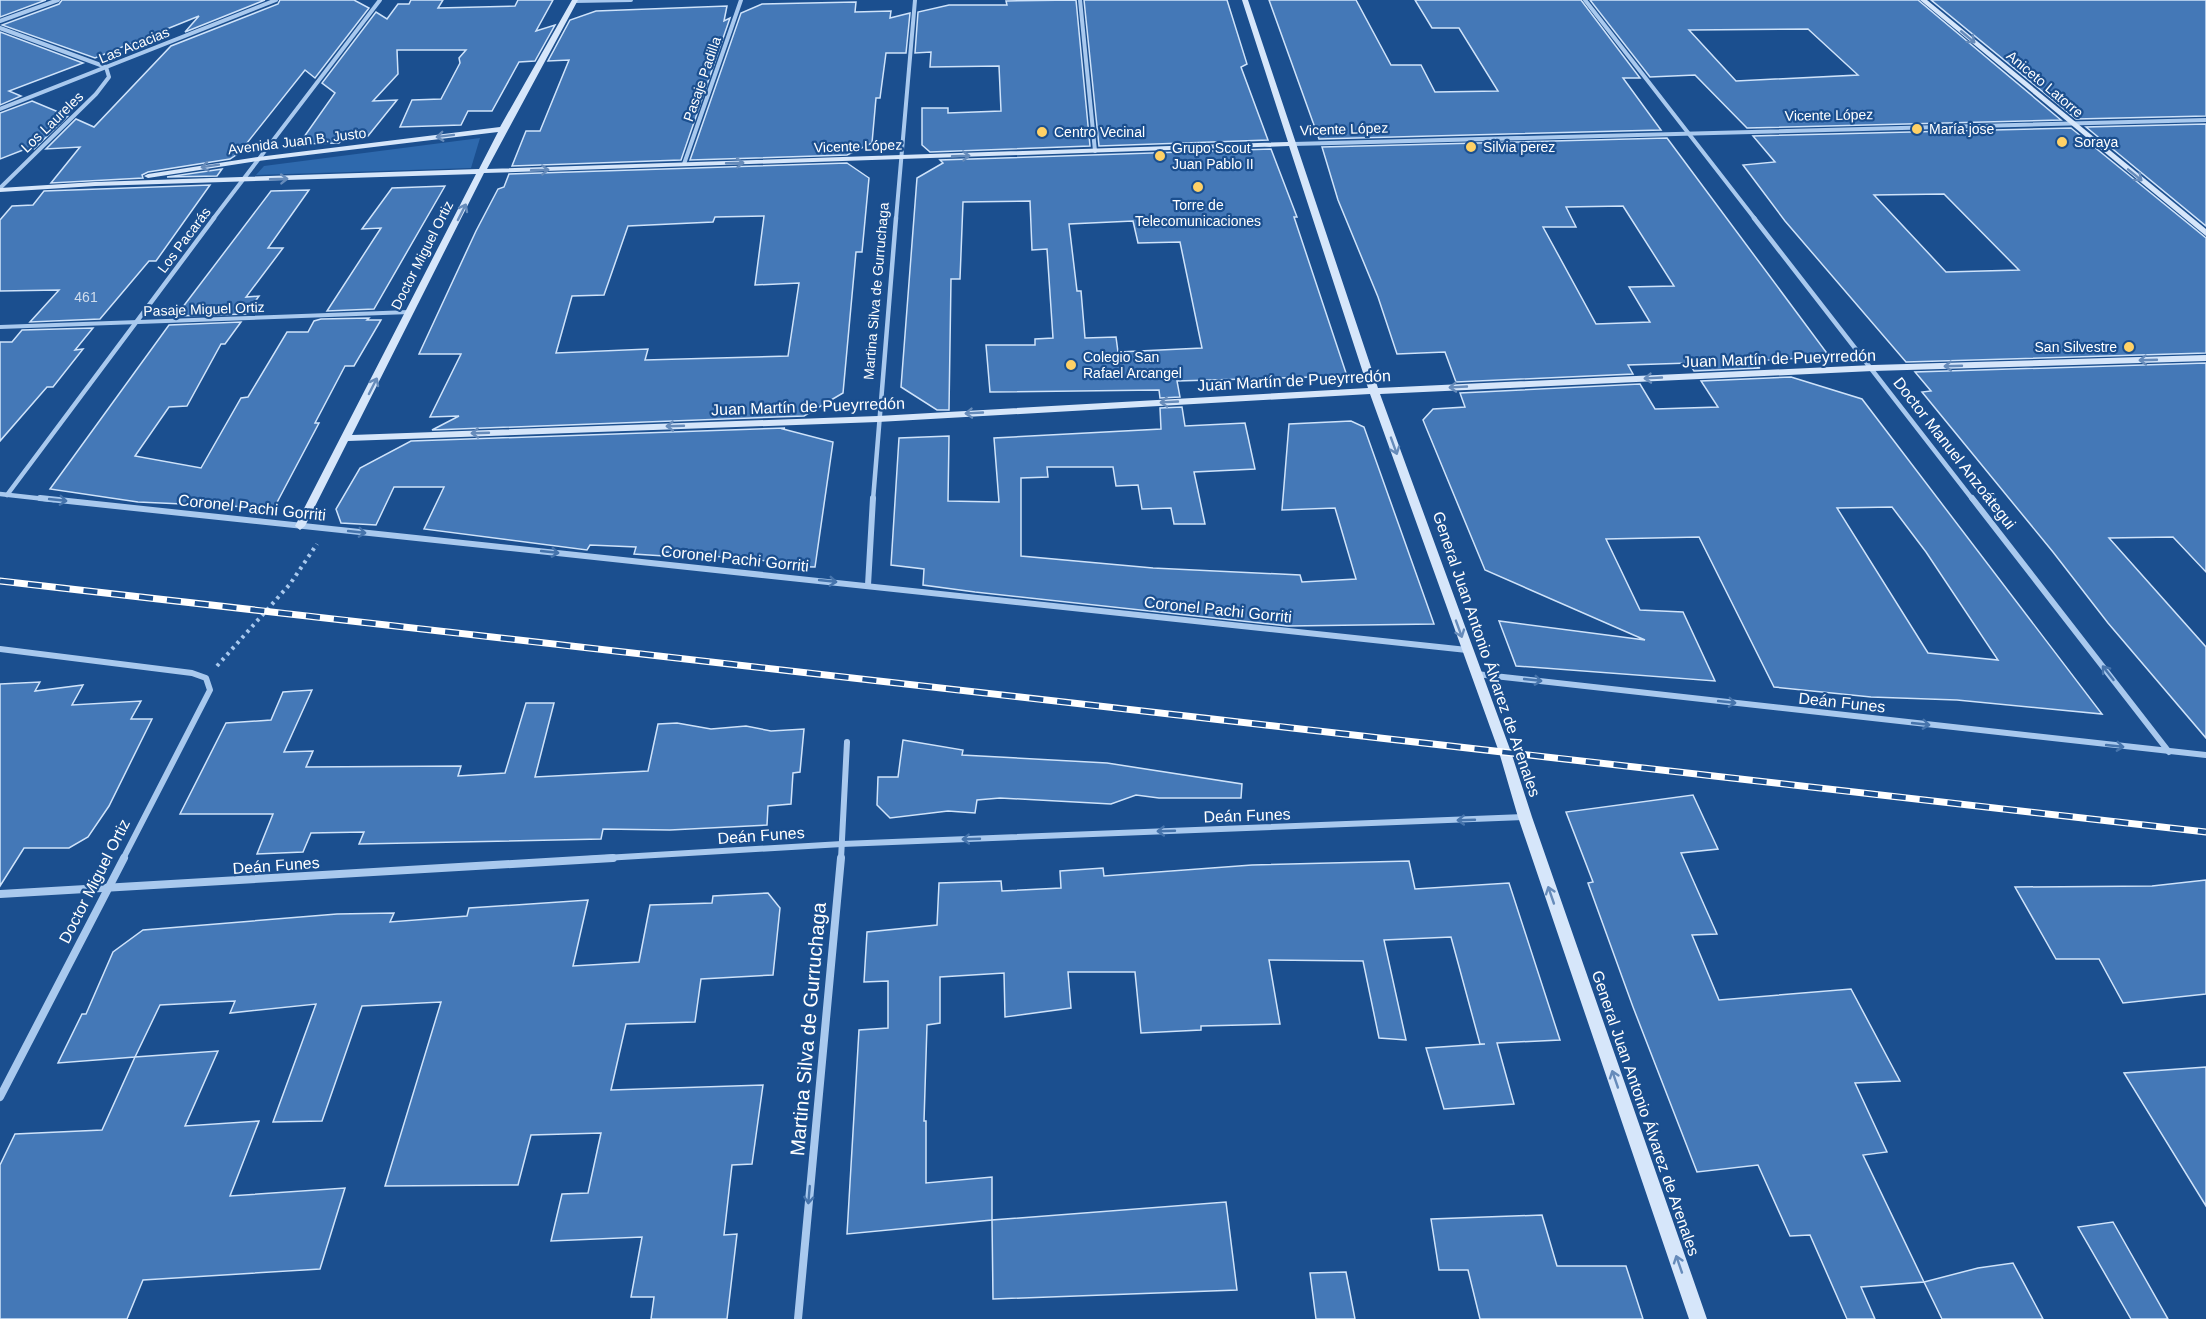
<svg xmlns="http://www.w3.org/2000/svg" width="2206" height="1319" viewBox="0 0 2206 1319" font-family="Helvetica,sans-serif">
	<style>
		.green { fill: #2e69ad }
		.building { fill: #4478b7; stroke: #cfe3fa; stroke-width: 1.5; fill-rule: evenodd }
		.lines { fill: none; stroke-linecap: round; stroke-linejoin: round }
		.path { stroke: #a9c9ee; stroke-width: 4; stroke-dasharray: 3 4.5; stroke-linecap: butt }
		.lane { stroke: #a9c9ee; stroke-width: 4 }
		.street-far3 { stroke: #a9c9ee; stroke-width: 4 }
		.street-far2 { stroke: #a9c9ee; stroke-width: 4.5 }
		.street-far1 { stroke: #a9c9ee; stroke-width: 6 }
		.street { stroke: #a9c9ee; stroke-width: 8 }
		.secondary { fill: #d6e6fa; fill-rule: evenodd }
		.rail-casing { stroke: #fff; stroke-width: 7 }
		.rail { stroke: #1b4f8f; stroke-width: 4.5; stroke-dasharray: 14; stroke-linecap: butt }
		.oneway { stroke: #668bba }
		.oneway2 { stroke: #4674ac }
		.poi-dot { fill: #ffd166; stroke: #1b4f8f; stroke-width: 2 }
		.labels { text-anchor: middle; stroke-width: 4.5; stroke-linejoin: round; paint-order: stroke }
		.far-street-label { font-size: 14px; fill: #fff; stroke: #1b4f8f }
		.far-poi-label { font-size: 14px; fill: #fff; stroke: #1b4f8f; text-anchor: start }
		.number-label { font-size: 14px; fill: #d0dded }
		.street-label { font-size: 16px; fill: #fff; stroke: #1b4f8f }
		.near-street-label { font-size: 20px; fill: #fff; stroke: #1b4f8f }
	</style>
	<rect width="100%" height="100%" fill="#1b4f8f"/>
	<path class="green" d="M480,138L471,168L256,175L264,166Z"/>
	<g class="building">
		<path d="M0,0H46L0,17Z"/>
		<path d="M62,0H265L185,32L199,16L95,58L2,25L59,4Z"/>
		<path d="M280,0H354L369,8L315,78L305,70L239,153L230,159L148,172L142,175L143,178L51,183L80,147L46,149L76,119L94,127L171,46L278,4Z"/>
		<path d="M411,0H443L438,8L515,6L518,0H553L536,31L555,25L535,61L519,62L492,111H468L461,125L400,127L412,100L441,99L460,63L459,58L466,50H397L398,74L373,101L397,100L368,136H345L339,143L299,144L335,93L322,83L376,12L387,19L398,4H409Z"/>
		<path d="M1076,0L1090,146L930,152L922,145V108H948V113L1001,111L999,66L930,67L931,52L915,53L918,12L949,5H1007L1006,1Z"/>
		<path d="M1084,0H1227L1247,64L1241,67L1268,140L1099,146Z"/>
		<path d="M1269,0H1356L1391,65H1421L1435,92L1498,91L1459,28H1432L1415,0H1581L1640,78H1623L1661,130L1319,139Z"/>
		<path d="M1590,0H1918L2061,120L1747,128L1695,75L1650,77ZM1808,29L1858,75L1736,81L1689,30Z"/>
		<path d="M1931,0H2206V116L2076,119Z"/>
		<path d="M856,2L855,12L891,11L890,18L910,13L906,53H886L880,98H876L872,143L847,155L690,160L741,13L762,4Z"/>
		<path d="M727,6L724,21L730,18L681,160L512,166L526,131H540L569,60L548,61L570,20L596,11Z"/>
		<path d="M0,32L83,63L9,91L21,96L0,105Z"/>
		<path d="M32,101L68,116L34,149L23,150L0,159V113Z"/>
		<path d="M2206,124V226L2086,127Z"/>
		<path d="M2071,128L2206,238V353L1906,362L1785,221L1743,165L1775,162L1753,136ZM1944,194L2019,270L1946,272L1874,195Z"/>
		<path d="M1667,138L1829,356L1739,362L1760,368L1694,371L1689,363L1628,365L1633,374L1456,382L1445,352L1397,354L1378,297L1338,200L1322,147ZM1623,206L1674,286L1629,287L1650,322L1596,324L1543,227H1576L1566,207Z"/>
		<path d="M1271,149L1297,217H1294L1347,376L1177,381L1180,397L1160,398L1159,390L990,392L986,345H1035V339L1053,338L1047,249L1032,250L1030,201L963,202L960,279H951L949,410H937L901,387L917,178L943,163L940,160ZM1133,221L1138,243L1180,242L1202,348L1118,352L1116,337L1085,338L1081,291H1077L1069,224Z"/>
		<path d="M847,163L869,178L862,252H856L843,393L804,416L432,430L459,416L430,417L461,354H419L476,231L498,189L504,187L509,174ZM764,216L755,285L799,283L788,356L645,360L648,349L556,353L572,296L604,295L628,226L713,222L715,217Z"/>
		<path d="M222,169L217,176L167,177Z"/>
		<path d="M210,185L156,261H149L100,319L30,322L59,290L0,291V220L12,206L33,205L44,191Z"/>
		<path d="M445,186L374,309L327,311L381,228L362,229L392,188Z"/>
		<path d="M309,190L268,248H283L246,297L259,296L246,314L176,316L271,191Z"/>
		<path d="M369,318L367,320H381L354,366H345L315,423H319L274,508L138,502L50,489L169,325L241,322L225,344H221L187,406L169,407L135,456L201,468L241,398L248,397L287,332H308L314,321L321,319Z"/>
		<path d="M93,328L75,350L83,349L53,387H47L0,441V342H12L22,330Z"/>
		<path d="M2206,363V572L2173,537L2109,538L2206,647V738L2108,623L2053,552L1922,392L1931,391L1915,372Z"/>
		<path d="M1791,377L1862,399L2102,714L1957,700L1871,697L1774,687L1699,537L1606,539L1640,610L1683,612L1715,681L1516,666L1499,621L1645,640L1485,570L1423,420L1433,409L1465,407L1460,393L1640,384L1655,409L1718,407L1701,381ZM1892,507L1926,552L1998,660L1928,653L1837,508Z"/>
		<path d="M1182,407L1185,426L1245,423L1255,469L1194,472L1205,524H1174L1171,508L1142,509L1138,485L1116,486L1113,467H1047L1048,477L1021,478V556L1153,568L1300,575L1302,582L1356,579L1335,508L1282,510L1289,424L1351,421L1364,427L1434,624L1288,626L975,592L923,585L924,569L891,565L899,438L949,436L948,501L999,502L994,438L1161,429L1160,408Z"/>
		<path d="M785,428L783,429L833,442L815,567L768,566L769,561L665,552L664,556L634,554L636,547L590,545L587,550L424,529L444,487H394L376,525L341,523L336,509L360,468L411,441Z"/>
		<path d="M40,682L35,691L83,685L72,705L141,701L131,719H152L109,806L88,837L69,848H24L0,886V684Z"/>
		<path d="M312,690L284,752L313,751L306,767L461,766L458,776L505,773L526,703H554L535,777L648,771L658,724L677,723L711,729L746,726L771,731L804,729L800,772L793,773L791,804L768,806L767,825L670,830L603,829L601,839L359,844L364,832L311,833L303,852L257,854L273,814H180L226,723L271,720L283,692Z"/>
		<path d="M903,740L963,750L962,755L1107,763L1242,784L1241,798H1159L1136,795L1111,804L1000,798L977,800L975,813L948,811L890,818L877,805L878,777H898Z"/>
		<path d="M1693,795L1718,849L1681,853L1717,934L1692,935L1719,1000L1851,989L1900,1081L1855,1083L1887,1152L1863,1155L1924,1282L1861,1287L1875,1319H1847L1810,1235L1790,1236L1758,1165L1697,1172L1633,1007L1588,883L1593,882L1566,812Z"/>
		<path d="M1409,861L1415,889L1509,883L1560,1040L1497,1043L1514,1104L1444,1109L1426,1048L1485,1044H1480L1451,937L1384,940L1406,1040L1379,1038L1363,961L1269,960L1280,1024L1201,1026V1030L1141,1033L1135,972H1068L1071,1008L1005,1017L1004,973L940,977V1023L927,1025L924,1121H926V1183L992,1177V1220L847,1234L859,1030L888,1028V981L864,982L867,932L937,925L939,883L1001,881L1002,891L1061,888L1060,871L1103,868L1104,876L1252,865Z"/>
		<path d="M2206,880V994L2123,1003L2099,959H2056L2015,887L2152,886Z"/>
		<path d="M768,893L780,908L773,975L701,979L695,1022L626,1024L611,1090L763,1085L752,1164L732,1165L724,1235L737,1234L727,1319H651L654,1297H631L642,1237L551,1241L562,1194L588,1193L601,1133L531,1135L518,1185L385,1186L441,1002L362,1006L322,1121L273,1122L316,1004L230,1013L235,1001L160,1005L135,1057L58,1063L82,1014H86L113,952L143,930L337,914L394,913L390,922L467,916L469,908L588,900L573,966L639,962L650,905L712,903L713,896Z"/>
		<path d="M218,1051L185,1126L259,1121L230,1196L345,1188L320,1269L143,1280L127,1319H0V1165L15,1134L102,1130L135,1057Z"/>
		<path d="M2206,1067V1206L2124,1073Z"/>
		<path d="M1226,1202L1237,1290L993,1299L992,1220Z"/>
		<path d="M1542,1215L1557,1266H1626L1643,1319H1480L1468,1270H1439L1431,1219Z"/>
		<path d="M2113,1222L2168,1319H2131L2078,1227Z"/>
		<path d="M2013,1263L2043,1319H1942L1924,1282L1978,1268Z"/>
		<path d="M1346,1272L1355,1319H1316L1310,1273Z"/>
	</g>
	<g class="lines">
		<path class="path" d="M217,666L290,584L317,544"/>
		<path class="lane" d="M0,327L410,312"/>
		<g class="street-far3">
			<path d="M1080,0L1095,151"/>
			<path d="M1585,0L1755,219"/>
			<path d="M574,1L631,0"/>
			<path d="M0,21L58,0"/>
			<path d="M0,28L106,67L109,77L96,94L0,188"/>
			<path d="M0,109L276,0"/>
			<path d="M1293,144L2206,120"/>
			<path d="M684,164L741,0"/>
			<path d="M213,219L380,0"/>
			<path d="M896,219L915,0"/>
		</g>
		<g class="street-far2">
			<path d="M1754,218L1973,500"/>
			<path d="M0,494L54,500"/>
			<path d="M7,495L214,218"/>
			<path d="M873,500L896,218"/>
		</g>
		<g class="street-far1">
			<path d="M40,498L1467,650"/>
			<path d="M1972,498L2169,752"/>
			<path d="M868,585L873,498"/>
			<path d="M0,649L192,673L206,678L210,690L123,859"/>
			<path d="M1476,674L2206,755"/>
			<path d="M588,859L842,844L1524,817"/>
			<path d="M841,859L847,742"/>
		</g>
		<g class="street">
			<path d="M0,894L613,858"/>
			<path d="M0,1097L124,858"/>
			<path d="M798,1319L841,858"/>
		</g>
		<g class="secondary">
			<path d="M572,0H578L487,169L1288,142L1242,0H1248L1378,388L1873,365L2206,355V361L1873,371L1380,394L1511,752L1532,817L1707,1319H1689L1518,817L1499,752L1370,394L878,422L348,441L305,526L300,530L295,526L476,174L95,186L0,192V188L95,182L479,169L498,132L258,161L148,178L144,176L148,174L258,157L500,127ZM1289,146L1368,388L878,416L352,435L484,173Z"/>
			<path d="M1920,0H1927L2206,229V236Z"/>
		</g>
		<g class="rail-casing">
			<path id="rail" d="M0,581L2206,832"/>
		</g>
		<use href="#rail" class="rail"/>
	</g>
	<defs><path id="oneway-shaft" d="M-6 0H5M1.5-3L5.5 0L1.5 3" fill="none" stroke-width="1.6" stroke-linecap="round" stroke-linejoin="round" transform="scale(1.5)"/></defs>
	<g class="oneway">
		<use href="#oneway-shaft" transform="translate(1968 37) rotate(40)"/>
		<use href="#oneway-shaft" transform="translate(445 136) rotate(173)"/>
		<use href="#oneway-shaft" transform="translate(961 156) rotate(-2)"/>
		<use href="#oneway-shaft" transform="translate(735 163) rotate(-2)"/>
		<use href="#oneway-shaft" transform="translate(210 166) rotate(171)"/>
		<use href="#oneway-shaft" transform="translate(540 170) rotate(-2)"/>
		<use href="#oneway-shaft" transform="translate(2135 175) rotate(39)"/>
		<use href="#oneway-shaft" transform="translate(279 179) rotate(-2)"/>
		<use href="#oneway-shaft" transform="translate(462 212) rotate(-63)"/>
		<use href="#oneway-shaft" transform="translate(2148 360) rotate(178)"/>
		<use href="#oneway-shaft" transform="translate(1953 366) rotate(178)"/>
		<use href="#oneway-shaft" transform="translate(1653 378) rotate(177)"/>
		<use href="#oneway-shaft" transform="translate(373 386) rotate(-63)"/>
		<use href="#oneway-shaft" transform="translate(1458 387) rotate(177)"/>
		<use href="#oneway-shaft" transform="translate(1169 402) rotate(177)"/>
		<use href="#oneway-shaft" transform="translate(974 413) rotate(177)"/>
		<use href="#oneway-shaft" transform="translate(675 426) rotate(178)"/>
		<use href="#oneway-shaft" transform="translate(480 433) rotate(178)"/>
		<use href="#oneway-shaft" transform="translate(1394 446) rotate(70)"/>
		<use href="#oneway-shaft" transform="translate(1459 629) rotate(70)"/>
		<use href="#oneway-shaft" transform="translate(1551 895) rotate(-109)"/>
		<use href="#oneway-shaft" transform="translate(1615 1079) rotate(-109)"/>
		<use href="#oneway-shaft" transform="translate(1679 1264) rotate(-109)"/>
	</g>
	<g class="oneway2">
		<use href="#oneway-shaft" transform="translate(58 500) rotate(6)"/>
		<use href="#oneway-shaft" transform="translate(357 532) rotate(6)"/>
		<use href="#oneway-shaft" transform="translate(550 552) rotate(6)"/>
		<use href="#oneway-shaft" transform="translate(828 581) rotate(6)"/>
		<use href="#oneway-shaft" transform="translate(2108 673) rotate(-128)"/>
		<use href="#oneway-shaft" transform="translate(1533 680) rotate(6)"/>
		<use href="#oneway-shaft" transform="translate(1727 702) rotate(6)"/>
		<use href="#oneway-shaft" transform="translate(1921 724) rotate(6)"/>
		<use href="#oneway-shaft" transform="translate(2115 746) rotate(6)"/>
		<use href="#oneway-shaft" transform="translate(1466 820) rotate(178)"/>
		<use href="#oneway-shaft" transform="translate(1166 831) rotate(178)"/>
		<use href="#oneway-shaft" transform="translate(971 839) rotate(178)"/>
		<use href="#oneway-shaft" transform="translate(809 1195) rotate(95)"/>
	</g>
	<g class="poi-dot">
		<circle cx="1917" cy="129" r="6"/>
		<circle cx="1042" cy="132" r="6"/>
		<circle cx="2062" cy="142" r="6"/>
		<circle cx="1471" cy="147" r="6"/>
		<circle cx="1160" cy="156" r="6"/>
		<circle cx="1198" cy="187" r="6"/>
		<circle cx="2129" cy="347" r="6"/>
		<circle cx="1071" cy="365" r="6"/>
	</g>
	<g class="labels">
		<g class="far-street-label">
			<text transform="translate(134 45) rotate(-22)" y="5">Las Acacias</text>
			<text transform="translate(702 79) rotate(-71)" y="5">Pasaje Padilla</text>
			<text transform="translate(2045 84) rotate(40)" y="5">Aniceto Latorre</text>
			<text transform="translate(1829 115) rotate(-1)" y="5">Vicente López</text>
			<text transform="translate(52 122) rotate(-44)" y="5">Los Laureles</text>
			<text transform="translate(1344 129) rotate(-2)" y="5">Vicente López</text>
			<text transform="translate(297 141) rotate(-7)" y="5">Avenida Juan B. Justo</text>
			<text transform="translate(858 146) rotate(-2)" y="5">Vicente López</text>
			<text transform="translate(184 240) rotate(-53)" y="5">Los Pacarás</text>
			<text transform="translate(422 255) rotate(-63)" y="5">Doctor Miguel Ortiz</text>
			<text transform="translate(876 291) rotate(-85)" y="5">Martina Silva de Gurruchaga</text>
			<text transform="translate(204 309) rotate(-2)" y="5">Pasaje Miguel Ortiz</text>
		</g>
		<g class="far-poi-label">
			<text x="1929" y="134">María jose</text>
			<text x="1054" y="137">Centro Vecinal</text>
			<text x="2074" y="147">Soraya</text>
			<text x="1483" y="152">Silvia perez</text>
			<text x="1172" y="153">Grupo Scout<tspan x="1172" dy="16">Juan Pablo II</tspan></text>
			<text x="1198" y="210" text-anchor="middle">Torre de<tspan x="1198" dy="16">Telecomunicaciones</tspan></text>
			<text x="2117" y="352" text-anchor="end">San Silvestre</text>
			<text x="1083" y="362">Colegio San<tspan x="1083" dy="16">Rafael Arcangel</tspan></text>
		</g>
		<g class="number-label">
			<text x="86" y="302">461</text>
		</g>
		<g class="street-label">
			<text transform="translate(1779 358) rotate(-2)" y="6">Juan Martín de Pueyrredón</text>
			<text transform="translate(1294 380) rotate(-3)" y="6">Juan Martín de Pueyrredón</text>
			<text transform="translate(808 406) rotate(-2)" y="6">Juan Martín de Pueyrredón</text>
			<text transform="translate(1955 453) rotate(52)" y="6">Doctor Manuel Anzoátegui</text>
			<text transform="translate(252 507) rotate(6)" y="6">Coronel Pachi Gorriti</text>
			<text transform="translate(735 558) rotate(6)" y="6">Coronel Pachi Gorriti</text>
			<text transform="translate(1218 609) rotate(6)" y="6">Coronel Pachi Gorriti</text>
			<text transform="translate(1487 654) rotate(71)" y="6">General Juan Antonio Álvarez de Arenales</text>
			<text transform="translate(1842 702) rotate(6)" y="6">Deán Funes</text>
			<text transform="translate(1247 815) rotate(-2)" y="6">Deán Funes</text>
			<text transform="translate(761 835) rotate(-4)" y="6">Deán Funes</text>
			<text transform="translate(276 865) rotate(-4)" y="6">Deán Funes</text>
			<text transform="translate(94 881) rotate(-63)" y="6">Doctor Miguel Ortiz</text>
			<text transform="translate(1646 1113) rotate(71)" y="6">General Juan Antonio Álvarez de Arenales</text>
		</g>
		<g class="near-street-label">
			<text transform="translate(808 1029) rotate(-85)" y="7">Martina Silva de Gurruchaga</text>
		</g>
	</g>
</svg>
